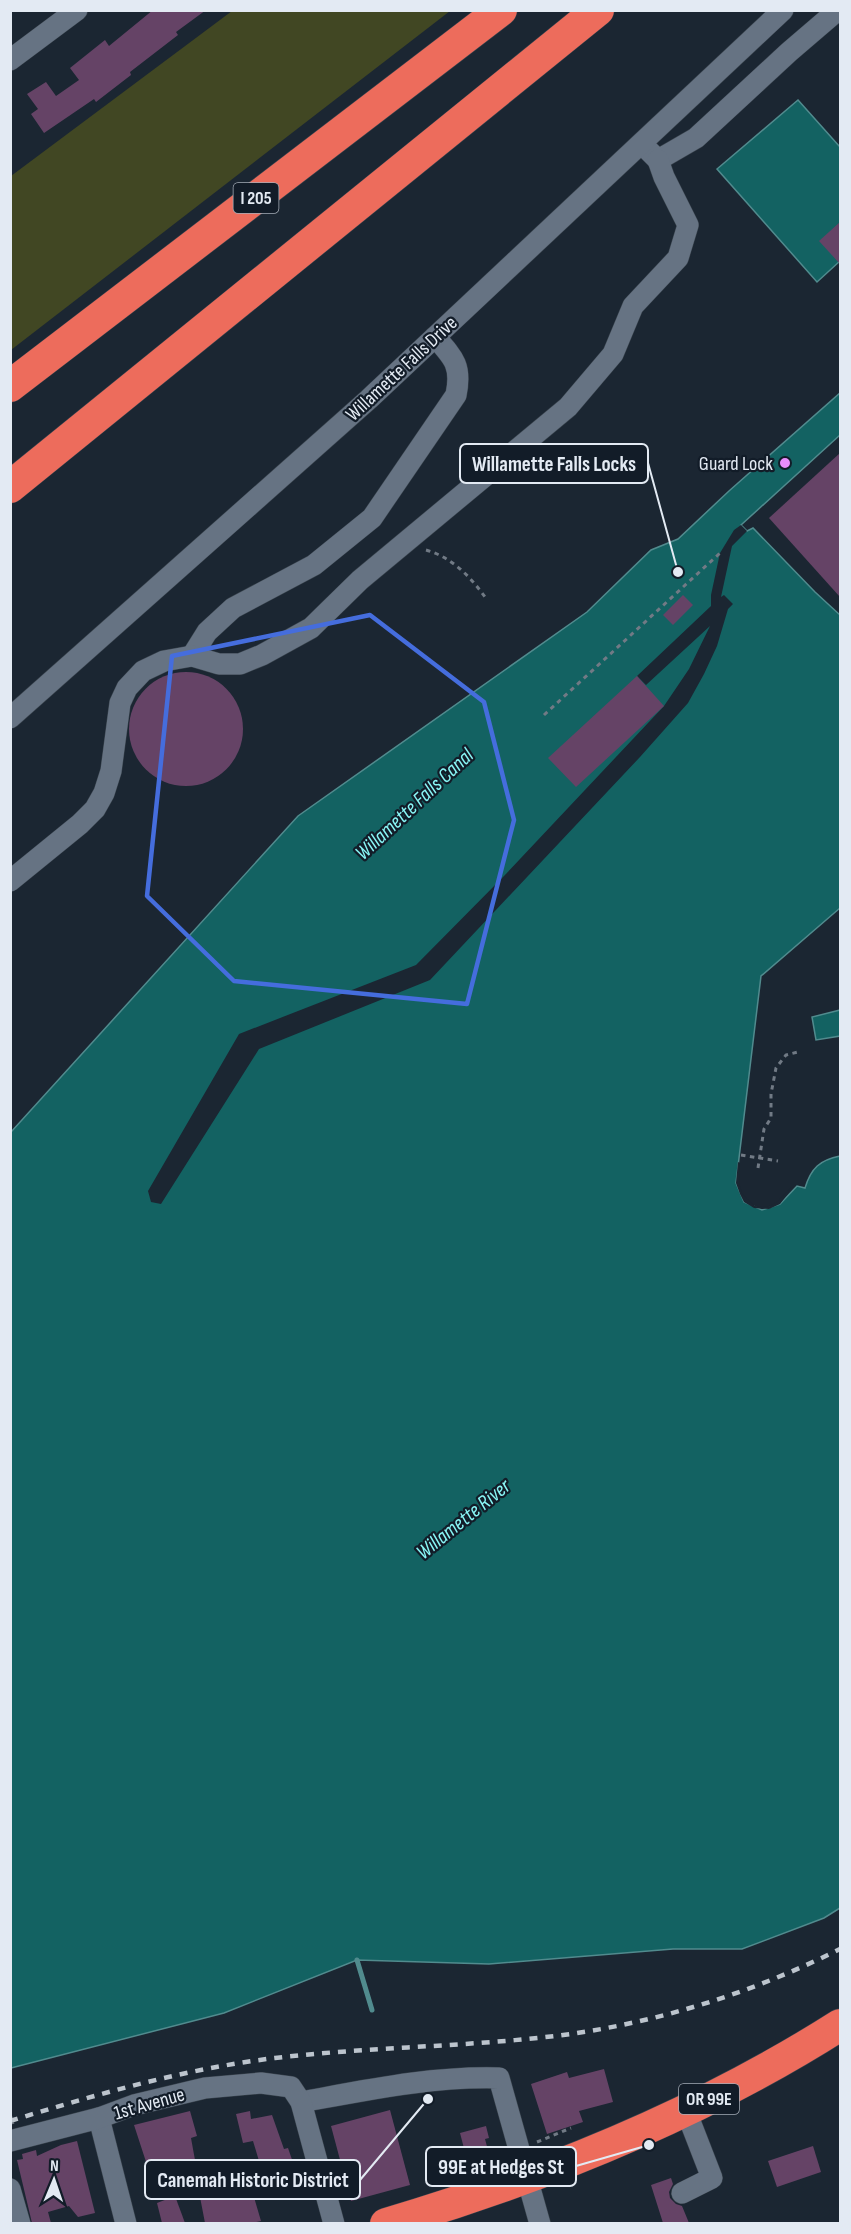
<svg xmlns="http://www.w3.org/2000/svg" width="851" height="2234" viewBox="0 0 851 2234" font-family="'Sofia Sans Condensed',sans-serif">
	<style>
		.green { fill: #414723 }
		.water { fill: #136262; stroke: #518b8e; stroke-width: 1.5 }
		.pier { fill: #1b2632 }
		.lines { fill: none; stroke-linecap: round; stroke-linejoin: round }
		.stream { stroke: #518b8e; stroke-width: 5 }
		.building { fill: #654366 }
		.minor-casing { stroke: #3a444e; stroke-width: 22 }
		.highway-casing { stroke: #3a444e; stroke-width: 33 }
		.path { stroke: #717a85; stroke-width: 3; stroke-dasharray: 4.5 4.5; stroke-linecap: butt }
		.minor { stroke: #667383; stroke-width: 21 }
		.highway { stroke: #ed6c5c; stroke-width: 32 }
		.rail { stroke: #bcc4cd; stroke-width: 4.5; stroke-dasharray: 8 8; stroke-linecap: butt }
		.marked { fill: none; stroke: #456ddd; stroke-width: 4.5; stroke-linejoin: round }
		.poi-dot { fill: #eb8dfc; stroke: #121c28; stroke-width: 2 }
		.labels { text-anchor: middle; stroke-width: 4.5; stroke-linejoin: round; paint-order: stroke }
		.shield { fill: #121c28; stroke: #a4acb6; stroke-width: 1.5 }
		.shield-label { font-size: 18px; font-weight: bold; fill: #e3eaf3 }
		.street-label { font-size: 20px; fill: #e3eaf3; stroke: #121c28 }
		.poi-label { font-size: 20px; fill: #e3eaf3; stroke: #121c28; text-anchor: end }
		.water-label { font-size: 21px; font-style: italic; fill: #89f6f6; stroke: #121c28 }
		.leader { fill: none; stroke: #e3eaf3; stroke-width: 2 }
		.callout-dot { fill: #e3eaf3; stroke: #121c28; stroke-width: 2 }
		.callout { fill: #121c28; stroke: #e3eaf3; stroke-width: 2 }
		.callout-label { font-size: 21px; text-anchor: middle; font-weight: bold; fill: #e3eaf3 }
	</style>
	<rect width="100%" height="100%" fill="#1b2632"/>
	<path class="green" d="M232,11H450L11,350V176Z"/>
	<g class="water">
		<path d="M798,100L840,147V261L817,282L717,169Z"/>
		<path d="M840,393V435L741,525L747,531L753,528L815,592L840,615V908L761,976L736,1183L744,1202L762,1210L780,1204L797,1186L805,1188C811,1168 820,1160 840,1156V1908L824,1918L742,1949H673L489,1964L357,1960L224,2013L11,2068V1132L298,816L587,612L651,550L678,539L729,491Z"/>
		<path d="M840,1010V1036L816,1040L812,1017Z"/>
	</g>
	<g class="pier">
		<path d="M741,525L747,531L732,546L721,597L724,595L733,604L728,609L717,646L704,674L688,703L640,757L430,980L259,1049L161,1204L151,1202L148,1191L239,1034L416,965L504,876L664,706L689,669L710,626L646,685L637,676L711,606V595L720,553L734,530Z"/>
		<path d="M738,1162L740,1163L739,1183L742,1193L747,1199L755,1206L768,1207L778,1201L791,1187L787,1195L780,1204L769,1209L754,1208L744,1202L740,1194L736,1183Z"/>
	</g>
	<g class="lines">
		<path class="stream" d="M357,1960L372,2010"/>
	</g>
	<g class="building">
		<path d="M153,10H206L176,32L178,35L130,72L131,75L96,102L94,99L44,133L31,114L38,109L27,94L46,82L56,96L79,80L70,68L105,40L109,46Z"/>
		<path d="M840,222V264L819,241Z"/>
		<path d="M840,453V597L769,518Z"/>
		<path d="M683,595L693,605L673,625L663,615Z"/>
		<circle cx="186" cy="729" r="57"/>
		<path d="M637,676L664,706L576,787L548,758Z"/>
		<path d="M604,2069L613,2102L579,2111L583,2122L547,2134L531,2084L567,2072L569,2078Z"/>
		<path d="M390,2110L410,2185L351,2201L331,2126Z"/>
		<path d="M190,2111L197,2136L191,2138L197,2171L178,2174L177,2166L149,2171L134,2125Z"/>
		<path d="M250,2111L251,2119L272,2115L284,2149L288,2148L299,2180L268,2191L253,2141L243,2143L236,2114Z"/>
		<path d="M486,2126L489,2138L485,2139L489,2154L467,2160L460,2133Z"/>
		<path d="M77,2141L95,2213L78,2217L69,2206L48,2212L51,2223H32L17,2160L23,2159L22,2154L36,2150L37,2156L61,2145Z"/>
		<path d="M813,2146L821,2172L777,2187L768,2161Z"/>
		<path d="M671,2178L673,2184L669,2192L670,2198L676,2204L682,2206L689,2223H663L651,2185Z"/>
		<path d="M251,2187L261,2221L252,2223H205L200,2197L214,2194V2197Z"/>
		<path d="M175,2196L185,2223H162L157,2203Z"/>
	</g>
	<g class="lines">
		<g class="minor-casing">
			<g id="minor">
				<path d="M10,60L77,10"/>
				<path d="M649,151L658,160L696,138L789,52L838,10"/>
				<path d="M192,656L207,632L233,608L314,565L372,518L456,395C462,366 454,358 435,337"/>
				<path d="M10,718L369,399L783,10"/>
				<path d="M10,881L80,824L95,809L104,793L111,771L120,703L127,688L143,671L164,661L192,656L219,664H240L262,655L311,628L360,580L568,407L613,354L633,306L678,258L688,225L664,177L658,160"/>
				<path d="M301,2102C367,2090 433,2076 499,2078L540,2224"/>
				<path d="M99,2118L126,2224"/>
				<path d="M10,2141L99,2118L134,2105L205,2088L261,2083L291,2087L301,2102L334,2224"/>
				<path d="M10,2189L20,2224"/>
				<path d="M682,2193L712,2178L686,2111"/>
			</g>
		</g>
		<g class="highway-casing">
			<g id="highway">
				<path d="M10,386L501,10"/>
				<path d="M10,487L598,10"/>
				<path d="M386,2224C545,2177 700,2114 840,2025"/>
			</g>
		</g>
		<g class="path">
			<path d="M426,550C451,557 470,576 485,597"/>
			<path d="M544,715L720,553"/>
			<path d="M741,1155L778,1161"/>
			<path d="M758,1168L764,1129L771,1118V1094L776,1068L786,1055L798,1052"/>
			<path d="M10,2114L13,2124"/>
			<path d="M537,2142L571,2128"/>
		</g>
		<use href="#minor" class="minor"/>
		<use href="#highway" class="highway"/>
		<path class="rail" d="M10,2121C98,2094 184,2069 275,2058C368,2047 462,2047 555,2036C654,2024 752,1993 840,1949"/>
	</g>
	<path class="marked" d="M370,615L484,702L514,820L467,1004L234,981L147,896L172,656Z"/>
	<circle class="poi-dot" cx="785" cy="463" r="6"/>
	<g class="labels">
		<g class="shield">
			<rect x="233.5" y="183" width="45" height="30" rx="4.5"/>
			<rect x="679" y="2084" width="60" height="30" rx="4.5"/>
		</g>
		<g class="shield-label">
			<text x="256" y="204">I 205</text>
			<text x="709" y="2105">OR 99E</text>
		</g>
		<g class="street-label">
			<text transform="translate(401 368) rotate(-43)" y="7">Willamette Falls Drive</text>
			<text transform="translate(149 2103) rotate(-16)" y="7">1st Avenue</text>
		</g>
		<g class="poi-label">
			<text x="773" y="470">Guard Lock</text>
		</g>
		<g class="water-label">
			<text transform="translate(414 804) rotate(-43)" y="7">Willamette Falls Canal</text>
			<text transform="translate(463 1519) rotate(-39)" y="7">Willamette River</text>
		</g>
	</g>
	<path class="leader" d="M678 572L648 463M649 2145L576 2166M428 2099L360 2180"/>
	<g class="callout-dot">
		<circle cx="678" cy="572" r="6"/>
		<circle cx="649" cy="2145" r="6"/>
		<circle cx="428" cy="2099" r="6"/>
	</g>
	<g class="callout">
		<rect x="460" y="444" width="188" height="39" rx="6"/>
		<rect x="426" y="2147" width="150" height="39" rx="6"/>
		<rect x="145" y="2160" width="215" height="39" rx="6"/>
	</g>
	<g class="callout-label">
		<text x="554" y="471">Willamette Falls Locks</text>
		<text x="501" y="2174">99E at Hedges St</text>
		<text x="253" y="2187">Canemah Historic District</text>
	</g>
	<rect width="851" height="2234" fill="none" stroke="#e3eaf3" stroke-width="24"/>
	<g transform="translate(54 2180) rotate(2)" stroke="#121c28" stroke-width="4.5" paint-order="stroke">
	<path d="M0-4.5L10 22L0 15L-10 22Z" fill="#e3eaf3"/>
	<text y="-9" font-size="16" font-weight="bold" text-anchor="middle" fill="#e3eaf3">N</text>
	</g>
</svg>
